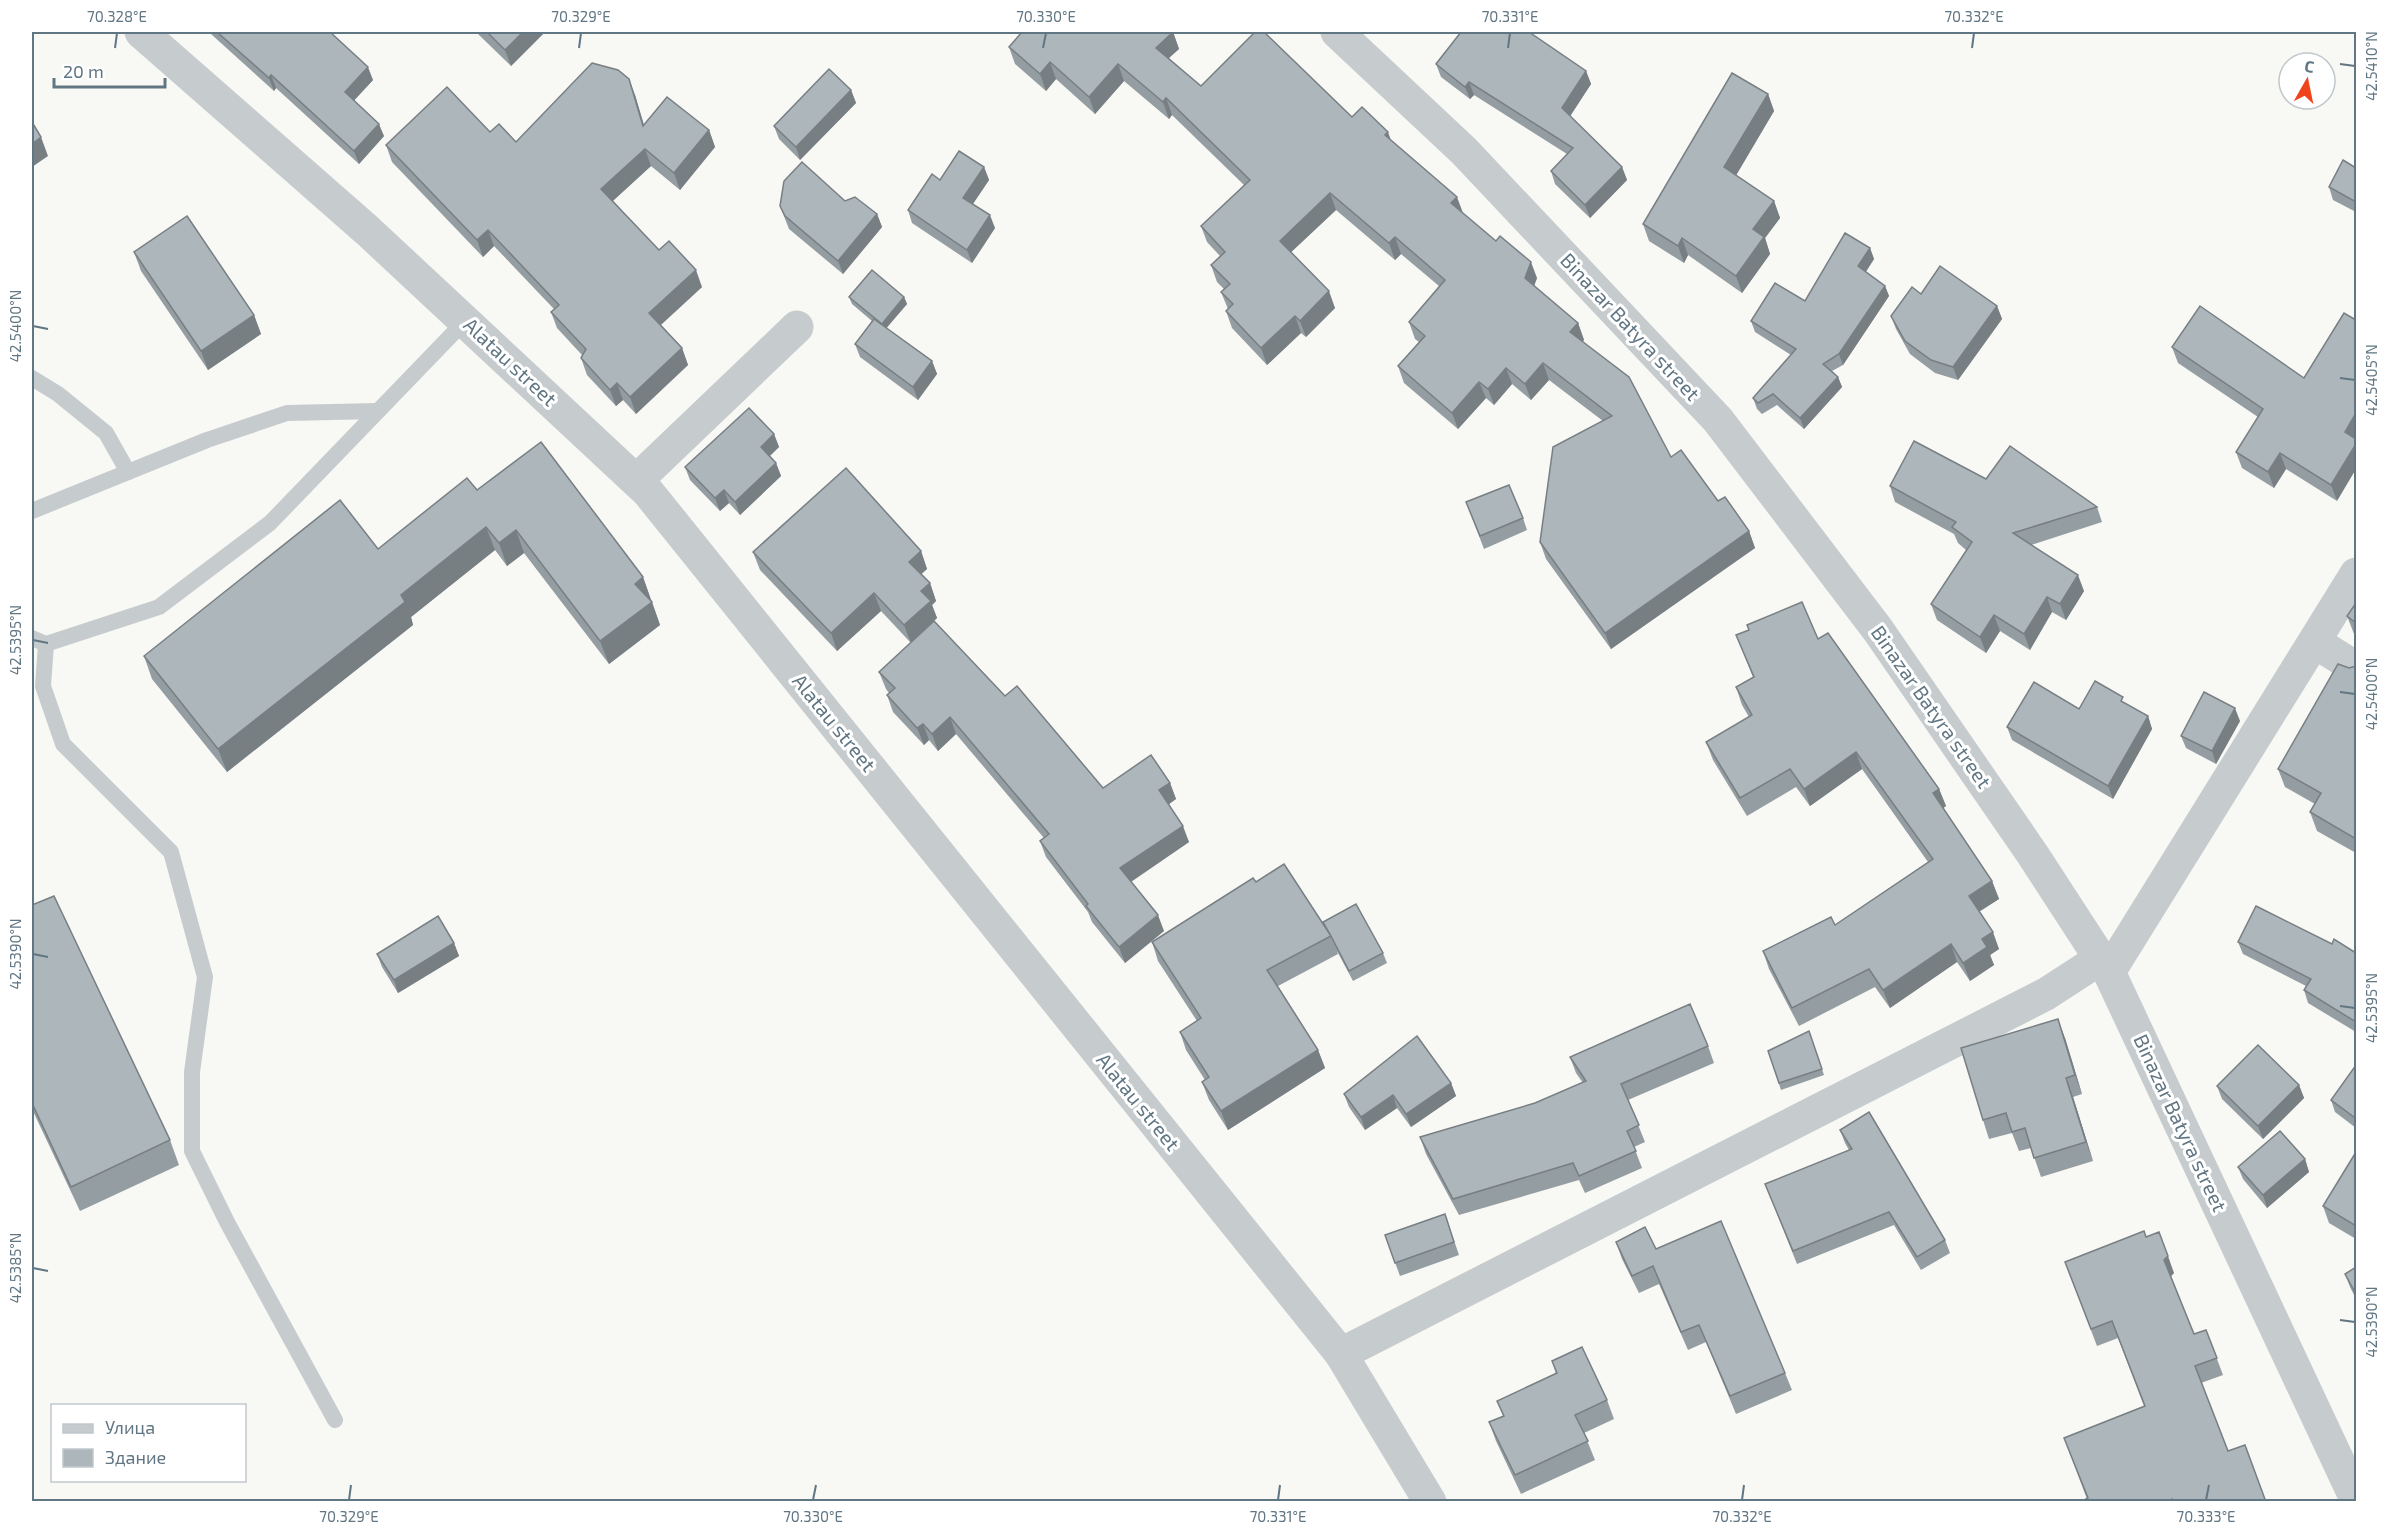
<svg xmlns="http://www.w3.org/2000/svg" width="2388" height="1533" viewBox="0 0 2388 1533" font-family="'Exo 2',sans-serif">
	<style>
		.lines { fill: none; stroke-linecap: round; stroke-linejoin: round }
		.lane { stroke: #c6cbce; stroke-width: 16 }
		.street { stroke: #c6cbce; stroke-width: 33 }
		.wall { fill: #949da1 }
		.shaded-wall { fill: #787f83 }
		.building { fill: #acb6bb; stroke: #787f83; stroke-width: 1.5 }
		.ticks { fill: none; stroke: #617683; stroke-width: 2 }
		.labels { text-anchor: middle; stroke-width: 6; stroke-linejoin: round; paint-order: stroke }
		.street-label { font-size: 20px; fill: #617683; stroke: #fff }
		.neatline { fill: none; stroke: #617683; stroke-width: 2 }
		.ticks-label { font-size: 15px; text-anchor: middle; fill: #617683 }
	</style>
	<rect width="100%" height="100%" fill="#f8f8f5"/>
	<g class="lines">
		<g class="lane">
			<path d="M32,378L58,394L106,433L128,472"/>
			<path d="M32,511L207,440L287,413L378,411"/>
			<path d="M32,638L46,644L159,607L270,523L466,320"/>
			<path d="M46,644L43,686L63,744L171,852L205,977L192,1072V1151L227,1222L335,1420"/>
		</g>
		<g class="street">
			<path d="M141,32L368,231L648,492L1341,1354L1430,1502"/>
			<path d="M1337,32L1464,151L1718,420L1878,630L2033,855L2109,972L2356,1499"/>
			<path d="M637,480L797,327"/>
			<path d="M2315,642L2356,668"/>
			<path d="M2109,972L2356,574"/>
			<path d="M1341,1354L2046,994L2100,959"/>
		</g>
	</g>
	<g class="wall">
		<path d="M210,32H330L373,80L354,100L384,136L359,164L276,88L274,91L211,34Z"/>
		<path d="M476,32H545L511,66Z"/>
		<path d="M1173,32L1179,49L1169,58L1201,86L1352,117L1391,141L1463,213L1537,278L1534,286L1578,323L1584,340L1582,342L1671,457L1749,531L1755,548L1611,649L1546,559L1540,542L1603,421L1549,380L1531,400L1512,384L1494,405L1486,398L1458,429L1404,383L1398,366L1419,342L1415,339L1409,322L1439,286L1401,254L1395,260L1336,210L1291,252L1335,308L1306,337L1301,333L1267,365L1232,328L1226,311L1228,309L1221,292L1224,289L1217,282L1211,265L1220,256L1207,242L1201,226L1244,185L1172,115L1169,119L1124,81L1095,114L1056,79L1046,91L1015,64L1009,47Z"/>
		<path d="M1436,64L1586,71L1591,84L1570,116L1622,167L1627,180L1590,218L1555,184L1551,171L1567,154L1474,95L1470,99L1441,77Z"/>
		<path d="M851,90L856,103L800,160L779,139L774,126Z"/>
		<path d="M1768,94L1774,111L1736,175L1774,201L1780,218L1765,238L1770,254L1742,293L1688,255L1684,263L1649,241L1643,224Z"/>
		<path d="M635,95L644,125L709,130L715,147L680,190L651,166L613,201L659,250L702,287L661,325L682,348L688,365L636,414L623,400L616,406L587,375L581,358L582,355L557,328L551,312L554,309L494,246L483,257L392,162L386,145L490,132L516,142Z"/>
		<path d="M984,167L989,180L973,204L995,228L972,263L912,223L908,210Z"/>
		<path d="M2356,168V212L2333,200L2329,187Z"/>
		<path d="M845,201L877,214L882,227L843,274L789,229L780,206Z"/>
		<path d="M1870,248L1874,259L1866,272L1885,286L1889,296L1843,365L1832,371L1838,377L1842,387L1804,429L1777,405L1762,414L1757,409L1753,398L1791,355L1755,332L1751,321L1805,301Z"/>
		<path d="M134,252L254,315L261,334L208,370L141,271Z"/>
		<path d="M1921,294L1997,306L2002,319L1958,380L1935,373L1910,354L1896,329L1891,316Z"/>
		<path d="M849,297H904L907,304L886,328L932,361L937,374L918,400L860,357L855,344L872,321L852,304Z"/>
		<path d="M2172,347L2304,378L2337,501L2286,469L2274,488L2242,468L2236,452L2258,417L2178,363Z"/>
		<path d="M774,434L779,447L770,456L776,463L781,476L740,515L729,503L720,511L690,480L685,467Z"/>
		<path d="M1986,479L2097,507L2102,522L2031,545L2084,591L2066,620L2052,612L2030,650L2000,631L1986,653L1937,620L1931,604L1966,550L1958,543L1954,534L1895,502L1890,486Z"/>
		<path d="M477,490L643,577L660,625L609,664L524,553L507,566L495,550L411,617L413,625L227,772L152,679L144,656L378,549Z"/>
		<path d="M1466,502L1523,518L1527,530L1484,549Z"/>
		<path d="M921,551L927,569L921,574L930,583L936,601L932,605L937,618L916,638L1005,696L1103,788L1170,783L1176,799L1169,804L1189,842L1131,882L1164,931L1125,963L1092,922L1088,912L1046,857L1040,841L1044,838L956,734L938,751L929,740L924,745L893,712L887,695L889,693L886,689L879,672L911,643L881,611L837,651L760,570L753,552Z"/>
		<path d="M2356,603V636L2354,634L2347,616Z"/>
		<path d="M1736,635L1818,639L1939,789L1946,806L1943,808L1992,881L1999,899L1979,912L1999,949L1990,955L1994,965L1970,981L1957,962L1890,1008L1875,987L1799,1026L1769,969L1763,951L1835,925L1928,862L1862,769L1810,806L1796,787L1747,816L1713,760L1706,742L1749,717L1742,705L1736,687L1753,677Z"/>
		<path d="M2356,666V853L2317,831L2310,812L2315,804L2285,787L2278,769L2349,668Z"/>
		<path d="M2126,704L2148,716L2152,729L2113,799L2012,740L2007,727L2079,709Z"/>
		<path d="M2240,721L2216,764L2186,748L2181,736Z"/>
		<path d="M1256,882L1324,924L1383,953L1387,963L1353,981L1337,951L1338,954L1278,986L1318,1050L1325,1068L1228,1130L1209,1100L1202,1082L1205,1080L1186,1050L1180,1032L1197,1021L1158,961L1152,942Z"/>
		<path d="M32,905L170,1140L179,1165L80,1211L32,1109Z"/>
		<path d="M2238,942L2332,944L2356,953V1032L2308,1003L2304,990L2306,986L2243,954Z"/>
		<path d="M454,943L459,956L398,993L382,967L377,954Z"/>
		<path d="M1809,1031L1824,1075L1781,1090L1768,1051Z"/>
		<path d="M2065,1038L2082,1094L2073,1097L2093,1161L2041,1177L2031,1148L2019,1151L2012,1133L1989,1139L1983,1120Z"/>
		<path d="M1708,1046L1714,1063L1628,1100L1645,1142L1634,1147L1642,1168L1585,1193L1579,1180L1459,1215L1426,1154L1420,1137L1535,1103L1583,1083L1576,1073L1570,1057Z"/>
		<path d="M2356,1065V1128L2335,1112L2331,1100Z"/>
		<path d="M1451,1083L1456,1096L1411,1127L1397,1108L1365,1130L1349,1107L1344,1094Z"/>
		<path d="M2299,1085L2304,1098L2263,1139L2222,1099L2217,1086Z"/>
		<path d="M1840,1130L1945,1240L1950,1253L1921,1270L1894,1225L1797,1264L1765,1184L1849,1150L1845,1143Z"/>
		<path d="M2356,1152V1239L2329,1223L2323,1206Z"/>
		<path d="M2305,1159L2309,1172L2267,1208L2243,1179L2238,1167Z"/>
		<path d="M1445,1214L1459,1255L1400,1276L1385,1235Z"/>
		<path d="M2146,1237L2174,1273L2171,1276L2194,1334L2206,1330L2223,1375L2201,1383L2228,1451L2266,1502H2080L2087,1499L2064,1438L2144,1406L2118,1338L2097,1346L2065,1262Z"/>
		<path d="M1616,1242L1656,1249L1785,1373L1792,1390L1736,1414L1706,1342L1688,1350L1659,1284L1639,1293L1622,1259Z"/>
		<path d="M2356,1267V1299L2350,1287L2345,1274Z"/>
		<path d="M1552,1361L1607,1400L1614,1419L1584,1433L1595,1460L1521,1494L1496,1441L1489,1422L1503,1416L1497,1401L1556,1374Z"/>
	</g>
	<g class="shaded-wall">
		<path d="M523,32H545L511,66L505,50Z"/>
		<path d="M1173,32L1179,49L1162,64L1156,48Z"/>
		<path d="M1050,62L1056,79L1046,91L1040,74Z"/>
		<path d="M1118,64L1124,81L1095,114L1089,97Z"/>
		<path d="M368,67L373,80L350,105L345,92Z"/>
		<path d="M1586,71L1591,84L1567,121L1562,108Z"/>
		<path d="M271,75L276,88L274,91L269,78Z"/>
		<path d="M629,79L635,95L649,143L643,126Z"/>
		<path d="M1469,82L1474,95L1470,99L1465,87Z"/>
		<path d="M851,90L856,103L800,160L796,147Z"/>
		<path d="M1768,94L1774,111L1731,184L1724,167Z"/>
		<path d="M1166,98L1172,115L1169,119L1163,102Z"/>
		<path d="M379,124L384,136L359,164L354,151Z"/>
		<path d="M709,130L715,147L680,190L674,173Z"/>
		<path d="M1388,132L1394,149L1385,135Z"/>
		<path d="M41,137L48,156L32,167V144Z"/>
		<path d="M645,149L651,166L607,206L601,189Z"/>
		<path d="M984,167L989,180L968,211L963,198Z"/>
		<path d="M1622,167L1627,180L1590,218L1585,205Z"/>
		<path d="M1330,193L1336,210L1286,257L1280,241Z"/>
		<path d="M1457,197L1463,213L1451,203Z"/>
		<path d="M1774,201L1780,218L1765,238L1770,254L1742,293L1736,276L1753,229Z"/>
		<path d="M877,214L882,227L843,274L838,261Z"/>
		<path d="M990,215L995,228L972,263L967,250Z"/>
		<path d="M488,230L494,246L483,257L477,240Z"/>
		<path d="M1395,237L1401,254L1395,260L1389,243Z"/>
		<path d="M1682,238L1688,255L1684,263L1678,246Z"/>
		<path d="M1870,248L1874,259L1862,277L1858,266Z"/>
		<path d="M1531,262L1537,278L1531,294L1525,278Z"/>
		<path d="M696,270L702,287L655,330L649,313Z"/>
		<path d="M1885,286L1889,296L1843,365L1839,354Z"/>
		<path d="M1329,291L1335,308L1306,337L1300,321Z"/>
		<path d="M904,297L907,304L884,331L882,324Z"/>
		<path d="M1997,306L2002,319L1958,380L1953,367Z"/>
		<path d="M254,315L261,334L208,370L201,351Z"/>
		<path d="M1295,316L1301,333L1267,365L1261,348Z"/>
		<path d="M1578,323L1584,340L1576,349L1570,332Z"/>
		<path d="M682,348L688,365L636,414L630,397Z"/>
		<path d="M932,361L937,374L918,400L913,387Z"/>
		<path d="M1543,363L1549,380L1531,400L1525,384Z"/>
		<path d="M1506,368L1512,384L1494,405L1488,389Z"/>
		<path d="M1838,377L1842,387L1804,429L1800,418Z"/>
		<path d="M1479,382L1486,398L1458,429L1452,413Z"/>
		<path d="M617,383L623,400L616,406L610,390Z"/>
		<path d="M2356,413V439L2345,432Z"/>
		<path d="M774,434L779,447L765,460L761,447Z"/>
		<path d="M2356,444V469L2337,501L2331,485Z"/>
		<path d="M2280,453L2286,469L2274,488L2268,472Z"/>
		<path d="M776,463L781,476L740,515L735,502Z"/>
		<path d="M724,490L729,503L720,511L715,498Z"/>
		<path d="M486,527L495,550L411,617L413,625L227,772L218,749L401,595Z"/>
		<path d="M516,530L524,553L507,566L499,543Z"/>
		<path d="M1749,531L1755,548L1611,649L1605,633Z"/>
		<path d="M921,551L927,569L915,580L909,562Z"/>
		<path d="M2078,575L2084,591L2066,620L2060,604Z"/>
		<path d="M643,577L651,600L644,607L635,584Z"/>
		<path d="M930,583L936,601L932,605L937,618L911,643L904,625L921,591Z"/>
		<path d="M874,593L881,611L837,651L831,633Z"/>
		<path d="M2047,597L2052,612L2030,650L2024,634Z"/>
		<path d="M652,602L660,625L609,664L600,641Z"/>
		<path d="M1994,615L2000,631L1986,653L1980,637Z"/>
		<path d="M2235,708L2240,721L2216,764L2212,751Z"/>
		<path d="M2148,716L2152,729L2113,799L2108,786Z"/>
		<path d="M950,717L956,734L938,751L932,734Z"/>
		<path d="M923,724L929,740L924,745L917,728Z"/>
		<path d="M1856,752L1862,769L1810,806L1804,789Z"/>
		<path d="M1170,783L1176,799L1165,807L1159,790Z"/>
		<path d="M1939,789L1946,806L1939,811L1933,793Z"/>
		<path d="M1183,826L1189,842L1126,885L1120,868Z"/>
		<path d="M1992,881L1999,899L1975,914L1969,896Z"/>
		<path d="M1158,915L1164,931L1125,963L1119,947Z"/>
		<path d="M1993,932L1999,949L1990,955L1994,965L1970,981L1963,963L1982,939Z"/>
		<path d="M454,943L459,956L398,993L394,980Z"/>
		<path d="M1951,944L1957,962L1890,1008L1883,990Z"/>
		<path d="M2058,1019L2065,1038L2082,1094L2075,1075Z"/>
		<path d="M1318,1050L1325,1068L1228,1130L1221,1111Z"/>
		<path d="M2066,1078L2073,1097L2093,1161L2086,1142Z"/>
		<path d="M1451,1083L1456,1096L1411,1127L1406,1114Z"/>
		<path d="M2299,1085L2304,1098L2263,1139L2258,1126Z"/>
		<path d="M1393,1095L1397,1108L1365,1130L1361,1117Z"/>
		<path d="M2305,1159L2309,1172L2267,1208L2263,1195Z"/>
		<path d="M2168,1256L2174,1273L2170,1277L2164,1260Z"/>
	</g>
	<g class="building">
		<path d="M217,32H330L368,67L345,92L379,124L354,151L271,75L269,78Z"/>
		<path d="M487,32H523L505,50Z"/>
		<path d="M1022,32H1173L1156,48L1201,86L1255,32H1264L1352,117L1362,107L1388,132L1385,135L1457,197L1451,203L1496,241L1500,236L1531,262L1525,278L1578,323L1570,332L1629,377L1671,457L1681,450L1718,501L1725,497L1749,531L1605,633L1540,542L1553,447L1612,416L1543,363L1525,384L1506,368L1488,389L1479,382L1452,413L1398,366L1425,336L1409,322L1445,280L1395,237L1389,243L1330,193L1280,241L1329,291L1300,321L1295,316L1261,348L1226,311L1233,304L1221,292L1230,284L1211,265L1225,252L1201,226L1250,180L1166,98L1163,102L1118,64L1089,97L1050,62L1040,74L1009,47Z"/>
		<path d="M1461,32H1529L1586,71L1562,108L1622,167L1585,205L1551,171L1573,148L1469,82L1465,87L1436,64Z"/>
		<path d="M592,63L618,70L629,79L643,126L667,97L709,130L674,173L645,149L601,189L659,250L669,241L696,270L649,313L682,348L630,397L617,383L610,390L581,358L586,349L551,312L559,305L488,230L477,240L386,145L447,87L490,132L499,124L516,142Z"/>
		<path d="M829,69L851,90L796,147L774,126Z"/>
		<path d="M1732,73L1768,94L1724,167L1774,201L1753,229L1764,237L1736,276L1682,238L1678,246L1643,224Z"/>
		<path d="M32,122L41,137L32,144Z"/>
		<path d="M959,151L984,167L963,198L990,215L967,250L908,210L932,174L940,180Z"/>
		<path d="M2343,160L2356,168V202L2329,187Z"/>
		<path d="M802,162L845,201L855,197L877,214L838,261L785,216L780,206L784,181Z"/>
		<path d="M187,216L254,315L201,351L134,252Z"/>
		<path d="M1845,233L1870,248L1858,266L1885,286L1839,354L1823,364L1838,377L1800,418L1773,394L1758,403L1753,398L1796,349L1751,321L1775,283L1805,301Z"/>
		<path d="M1940,266L1997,306L1953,367L1931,360L1905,341L1891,316L1912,287L1921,294Z"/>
		<path d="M872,270L904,297L882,324L849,297Z"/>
		<path d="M2200,306L2304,378L2344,313L2356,320V413L2345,432L2356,439V444L2331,485L2280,453L2268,472L2236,452L2263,409L2172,347Z"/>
		<path d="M874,319L932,361L913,387L855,344Z"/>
		<path d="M749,408L774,434L761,447L776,463L735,502L724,490L715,498L685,467Z"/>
		<path d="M1914,441L1986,479L2010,446L2097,507L2013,533L2078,575L2060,604L2047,597L2024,634L1994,615L1980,637L1931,604L1972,542L1952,527L1956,522L1890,486Z"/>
		<path d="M541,442L643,577L635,584L652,602L600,641L516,530L499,543L486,527L401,595L405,602L218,749L144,656L340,500L378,549L467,478L477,490Z"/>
		<path d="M846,468L921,551L909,562L930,583L921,591L931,601L904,625L874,593L831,633L753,552Z"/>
		<path d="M1509,485L1523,518L1480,536L1466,502Z"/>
		<path d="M1802,602L1818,639L1828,633L1939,789L1933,793L1992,881L1969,896L1993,932L1982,939L1987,947L1963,963L1951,944L1883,990L1869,969L1792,1008L1763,951L1831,917L1835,925L1933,859L1856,752L1804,789L1790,769L1740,798L1706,742L1752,715L1736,687L1754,677L1736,635L1749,630L1747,625Z"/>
		<path d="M2356,603V623L2347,616Z"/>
		<path d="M934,621L1005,696L1017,686L1103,788L1151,755L1170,783L1159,790L1183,826L1120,868L1158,915L1119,947L1086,906L1088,904L1040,841L1049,834L950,717L932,734L923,724L917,728L887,695L895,688L879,672Z"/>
		<path d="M2338,664L2349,668L2356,666V839L2310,812L2321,793L2278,769Z"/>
		<path d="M2095,681L2123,697L2121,701L2148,716L2108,786L2007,727L2034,682L2079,709Z"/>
		<path d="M2204,692L2235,708L2212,751L2181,736Z"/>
		<path d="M1284,864L1331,936L1267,970L1318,1050L1221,1111L1202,1082L1209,1077L1180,1032L1201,1018L1152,942L1253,878L1256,882Z"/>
		<path d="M54,896L170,1140L71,1187L32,1103V905Z"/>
		<path d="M1356,904L1383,953L1349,971L1331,936L1323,922Z"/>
		<path d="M2256,906L2332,944L2334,939L2356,953V1022L2304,990L2311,979L2238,942Z"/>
		<path d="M438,916L454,943L394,980L377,954Z"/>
		<path d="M1690,1004L1708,1046L1621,1084L1639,1125L1627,1131L1636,1151L1579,1176L1573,1163L1453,1199L1420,1137L1535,1103L1586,1081L1570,1057Z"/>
		<path d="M2058,1019L2075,1075L2066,1078L2086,1142L2034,1158L2025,1128L2012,1132L2006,1113L1983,1120L1961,1048Z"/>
		<path d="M1809,1031L1822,1069L1779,1083L1768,1051Z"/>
		<path d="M1417,1036L1451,1083L1406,1114L1393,1095L1361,1117L1344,1094Z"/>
		<path d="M2258,1045L2299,1085L2258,1126L2217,1086Z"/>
		<path d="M2356,1065V1115L2354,1117L2331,1100Z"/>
		<path d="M1869,1112L1945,1240L1917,1257L1889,1212L1793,1251L1765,1184L1852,1149L1840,1130Z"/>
		<path d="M2280,1131L2305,1159L2263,1195L2238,1167Z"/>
		<path d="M2356,1152V1226L2323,1206Z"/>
		<path d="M1445,1214L1454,1242L1395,1263L1385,1235Z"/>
		<path d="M1721,1221L1785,1373L1730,1396L1699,1325L1681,1332L1653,1266L1632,1276L1616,1242L1645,1227L1656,1249Z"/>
		<path d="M2144,1231L2146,1237L2159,1232L2168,1256L2164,1260L2194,1334L2206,1330L2217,1358L2195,1366L2228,1451L2245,1445L2266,1502H2173L2172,1499L2166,1502H2080L2088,1498L2064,1438L2145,1406L2112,1321L2091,1329L2065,1262Z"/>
		<path d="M2356,1267V1294L2345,1274Z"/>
		<path d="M1582,1347L1607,1400L1575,1415L1588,1441L1515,1475L1489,1422L1504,1416L1497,1401L1557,1373L1552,1361Z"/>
	</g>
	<path class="ticks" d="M115,48L117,33M579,48L581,33M1043,48L1046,33M1508,48L1510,33M1972,48L1974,33M2340,64L2355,66M33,326L48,329M2340,378L2355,380M33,640L48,643M2340,692L2355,694M33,954L48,957M2340,1006L2355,1008M33,1268L48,1271M2340,1320L2355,1322M349,1500L351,1485M813,1500L816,1485M1278,1500L1280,1485M1742,1500L1744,1485M2206,1500L2209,1485"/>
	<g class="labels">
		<g class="street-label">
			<text transform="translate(1630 327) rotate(47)" y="7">Binazar Batyra street</text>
			<text transform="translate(510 362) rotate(43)" y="7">Alatau street</text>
			<text transform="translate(1931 707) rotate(55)" y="7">Binazar Batyra street</text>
			<text transform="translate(834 723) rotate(51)" y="7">Alatau street</text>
			<text transform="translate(1138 1102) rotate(51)" y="7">Alatau street</text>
			<text transform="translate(2180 1123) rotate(65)" y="7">Binazar Batyra street</text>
		</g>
	</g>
	<rect width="2388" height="1533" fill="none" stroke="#ffffff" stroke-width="66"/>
	<rect x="51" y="1404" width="195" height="78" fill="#ffffff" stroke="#c0c8cd" stroke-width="1.5"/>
	<rect x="63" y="1424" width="30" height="9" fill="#c6cbce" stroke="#c0c8cd" stroke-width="1.5"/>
	<text x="105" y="1434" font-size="18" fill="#617683">Улица</text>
	<rect x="63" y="1449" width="30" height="18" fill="#acb6bb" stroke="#c0c8cd" stroke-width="1.5"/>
	<text x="105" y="1464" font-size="18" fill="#617683">Здание</text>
	<g transform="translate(2307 81) rotate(9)"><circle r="28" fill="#ffffff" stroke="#c0c8cd" stroke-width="1.5"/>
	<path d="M0-4.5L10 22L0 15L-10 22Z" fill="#f0441d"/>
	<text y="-9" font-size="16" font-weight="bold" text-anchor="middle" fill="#617683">С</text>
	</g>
	<path d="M54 78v9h111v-9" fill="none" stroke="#617683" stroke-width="3"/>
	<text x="63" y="78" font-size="18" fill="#617683" stroke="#ffffff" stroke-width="4.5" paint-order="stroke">20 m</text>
	<rect x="33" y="33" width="2322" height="1467" class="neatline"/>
	<g class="ticks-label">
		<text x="117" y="22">70.328°E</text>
		<text x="581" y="22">70.329°E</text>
		<text x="1046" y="22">70.330°E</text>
		<text x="1510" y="22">70.331°E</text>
		<text x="1974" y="22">70.332°E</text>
		<text transform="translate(2372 66) rotate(-90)" y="5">42.5410°N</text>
		<text transform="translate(16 326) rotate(-90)" y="5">42.5400°N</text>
		<text transform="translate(2372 380) rotate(-90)" y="5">42.5405°N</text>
		<text transform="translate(16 640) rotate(-90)" y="5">42.5395°N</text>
		<text transform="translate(2372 694) rotate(-90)" y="5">42.5400°N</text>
		<text transform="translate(16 954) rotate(-90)" y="5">42.5390°N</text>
		<text transform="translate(2372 1008) rotate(-90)" y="5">42.5395°N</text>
		<text transform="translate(16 1268) rotate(-90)" y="5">42.5385°N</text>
		<text transform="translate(2372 1322) rotate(-90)" y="5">42.5390°N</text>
		<text x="349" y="1522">70.329°E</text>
		<text x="813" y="1522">70.330°E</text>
		<text x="1278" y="1522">70.331°E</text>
		<text x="1742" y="1522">70.332°E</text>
		<text x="2206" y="1522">70.333°E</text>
	</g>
</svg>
